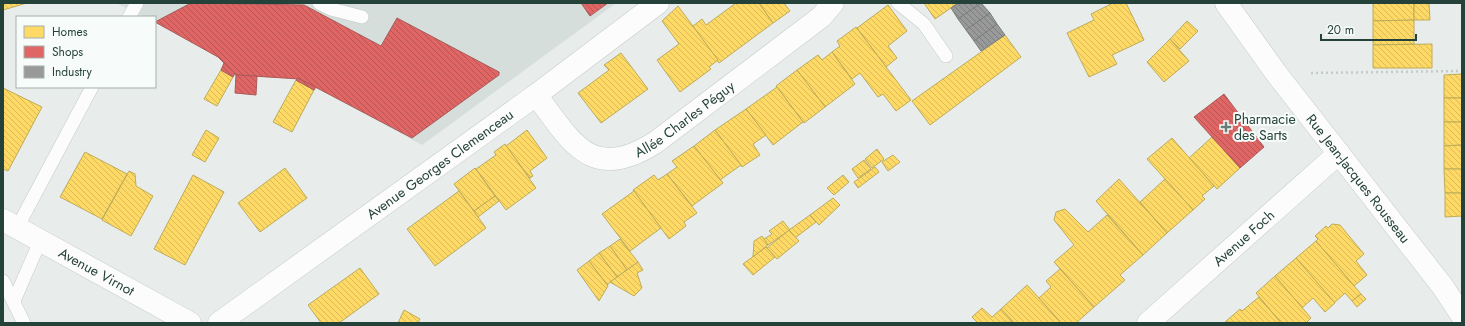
<svg xmlns="http://www.w3.org/2000/svg" width="1465" height="326" viewBox="0 0 1465 326" font-family="Jost,sans-serif">
	<style>
		.built { fill: #d6dedb }
		.homes { fill: url(#homes-back-hatch); stroke: #bdac59 }
		.shops { fill: url(#shops-back-hatch); stroke: #a85b59 }
		.industry { fill: url(#industry-back-hatch); stroke: #767f7c }
		.lines { fill: none; stroke-linecap: round; stroke-linejoin: round }
		.service-casing { stroke: #c5cac8; stroke-width: 14 }
		.minor-casing { stroke: #c5cac8; stroke-width: 23 }
		.tertiary-casing { stroke: #c5cac8; stroke-width: 23 }
		.path { stroke: #c3ccca; stroke-width: 2.5; stroke-dasharray: 2 3; stroke-linecap: butt }
		.service { stroke: #fcfcfc; stroke-width: 13 }
		.minor { stroke: #fcfcfc; stroke-width: 22 }
		.tertiary { stroke: #fcfcfc; stroke-width: 22 }
		.poi-dot { fill: #697e78; stroke: #f7fbf9; stroke-width: 1.5 }
		.labels { text-anchor: middle; stroke-width: 4; stroke-linejoin: round; paint-order: stroke }
		.street-label { font-size: 14px; fill: #24423a; stroke: #f7fbf9 }
		.poi-label { font-size: 14px; fill: #24423a; stroke: #f7fbf9; text-anchor: start }
	</style>
	<defs>
		<pattern id="homes-back-hatch" width="6" height="6" patternUnits="userSpaceOnUse"><rect width="6" height="6" fill="#ffd966"/><path d="M-1 5l2 2M0 0l6 6M5-1l2 2" fill="none" stroke="#dabb59"/></pattern>
		<pattern id="shops-back-hatch" width="6" height="6" patternUnits="userSpaceOnUse"><rect width="6" height="6" fill="#e06666"/><path d="M-1 5l2 2M0 0l6 6M5-1l2 2" fill="none" stroke="#b55655"/></pattern>
		<pattern id="industry-back-hatch" width="6" height="6" patternUnits="userSpaceOnUse"><rect width="6" height="6" fill="#999"/><path d="M-1 5l2 2M0 0l6 6M5-1l2 2" fill="none" stroke="#7d7e7e"/></pattern>
	</defs>
	<rect width="100%" height="100%" fill="#e8edeb"/>
	<path class="built" d="M116,3H615V4L422,145L300,79L218,57L155,22V17H144Z"/>
	<g class="homes">
		<path d="M3,3H27L3,10Z"/>
		<path d="M736,3H759L773,23L719,63L693,26L702,19L706,25Z"/>
		<path d="M759,3H784L790,11L773,23Z"/>
		<path d="M924,3H958L935,19Z"/>
		<path d="M1113,3H1126L1144,40L1112,55L1117,64L1089,77L1067,33L1094,20L1091,14Z"/>
		<path d="M1373,3H1414V20L1373,21Z"/>
		<path d="M1414,3H1429L1430,20H1414Z"/>
		<path d="M888,5L907,31L888,46L897,58L886,67L857,28Z"/>
		<path d="M678,6L718,60L709,67L711,69L680,92L657,60L679,44L662,21Z"/>
		<path d="M1414,20V44L1373,45V21Z"/>
		<path d="M1187,21L1198,31L1180,49L1170,39Z"/>
		<path d="M856,27L911,100L896,111L883,94L878,97L860,73L852,79L832,52L840,46L837,41Z"/>
		<path d="M1005,35L1021,57L930,125L912,101Z"/>
		<path d="M1170,39L1189,61L1164,82L1147,62Z"/>
		<path d="M1432,44V68H1373V45Z"/>
		<path d="M832,52L855,84L825,107L797,70L818,55L822,60Z"/>
		<path d="M621,53L648,89L601,123L578,93L609,70L604,65Z"/>
		<path d="M221,70L233,77L217,106L204,99Z"/>
		<path d="M797,70L825,107L804,123L776,86Z"/>
		<path d="M1462,74V98H1444V75Z"/>
		<path d="M296,80L314,90L292,132L273,122Z"/>
		<path d="M777,87L803,122L773,145L746,109Z"/>
		<path d="M3,88L42,107L8,171L3,169Z"/>
		<rect x="1444" y="98" width="18" height="24"/>
		<path d="M746,109L766,135L753,144L760,155L742,167L715,130Z"/>
		<path d="M1444,122H1462V145L1444,146Z"/>
		<path d="M206,130L219,138L205,162L192,155Z"/>
		<path d="M527,130L547,158L530,171L533,176L530,178L506,146Z"/>
		<path d="M715,130L741,165L720,180L694,146Z"/>
		<path d="M1212,137L1240,168L1217,189L1189,158Z"/>
		<path d="M1172,138L1214,186L1202,196L1205,199L1193,210L1147,159Z"/>
		<path d="M505,144L536,188L506,210L476,169L496,155L494,152Z"/>
		<path d="M1462,145V169H1444V146Z"/>
		<path d="M694,146L723,183L692,206L667,174L677,167L672,161Z"/>
		<path d="M877,149L884,159L872,168L865,159Z"/>
		<path d="M85,152L127,174L102,219L60,197Z"/>
		<path d="M893,155L900,162L888,171L882,162Z"/>
		<path d="M864,160L871,169L858,178L852,169Z"/>
		<path d="M875,167L879,172L858,188L854,182Z"/>
		<path d="M285,168L307,198L260,232L238,203Z"/>
		<path d="M475,168L495,196L474,211L454,184Z"/>
		<path d="M1444,169H1462V193H1445Z"/>
		<path d="M129,171L135,174L136,186L153,196L131,236L102,220Z"/>
		<path d="M667,174L697,213L684,222L686,226L669,239L633,190L654,175L658,180Z"/>
		<path d="M193,175L224,192L185,265L154,249Z"/>
		<path d="M843,175L849,182L834,195L827,188Z"/>
		<path d="M1119,179L1167,233L1143,255L1096,201Z"/>
		<path d="M1165,179L1193,210L1167,233L1140,202Z"/>
		<path d="M459,191L486,228L435,266L407,229Z"/>
		<path d="M634,191L661,228L630,251L602,214Z"/>
		<path d="M1445,193H1462V216L1445,217Z"/>
		<path d="M495,196L499,201L478,217L474,211Z"/>
		<path d="M833,198L840,205L819,225L810,215Z"/>
		<path d="M1065,209L1088,232L1107,215L1143,255L1120,275L1125,280L1094,307L1054,262L1074,245L1054,220L1056,212Z"/>
		<path d="M810,215L816,222L795,238L789,230Z"/>
		<path d="M783,221L790,230L768,245L764,239L772,234L769,231Z"/>
		<path d="M1332,224L1340,225L1364,254L1356,261L1367,275L1354,286L1316,241L1318,239L1315,236L1326,226L1328,228Z"/>
		<path d="M789,230L799,241L777,259L767,248Z"/>
		<path d="M762,236L768,245L753,257L754,241Z"/>
		<path d="M620,239L638,262L627,270L610,246Z"/>
		<path d="M1316,241L1361,294L1352,301L1345,293L1334,303L1296,258Z"/>
		<path d="M610,246L627,270L617,277L599,253Z"/>
		<path d="M766,247L775,257L753,275L743,264Z"/>
		<path d="M599,253L617,277L607,285L589,261Z"/>
		<path d="M1296,258L1335,303L1325,312L1313,298L1302,308L1275,276Z"/>
		<path d="M589,261L608,286L599,301L577,270Z"/>
		<path d="M638,262L643,270L637,273L642,288L634,296L610,282Z"/>
		<path d="M360,268L379,294L339,323H321L308,305Z"/>
		<path d="M1060,269L1094,307L1076,323H1061L1039,298L1051,287L1046,281Z"/>
		<path d="M1275,276L1311,318L1306,323H1281L1256,293Z"/>
		<path d="M1027,285L1039,298L1061,323H1014L1001,309Z"/>
		<path d="M1361,294L1366,299L1357,307L1352,301Z"/>
		<path d="M1259,297L1281,323L1225,322L1240,309L1242,311Z"/>
		<path d="M982,308L992,317L1001,309L1013,322L978,323L972,317Z"/>
		<path d="M404,310L420,319L418,323H398Z"/>
	</g>
	<g class="shops">
		<path d="M191,3L304,5L381,46L397,18L499,72V75L412,138L300,79L236,75L218,57L155,22Z"/>
		<path d="M581,3H608L590,16Z"/>
		<path d="M224,63L235,73L233,77L221,70Z"/>
		<path d="M236,75L257,76L256,95L235,93Z"/>
		<path d="M297,78L316,87L314,90L296,80Z"/>
		<path d="M1224,94L1264,147L1240,168L1194,117Z"/>
	</g>
	<g class="industry">
		<path d="M958,3H981L958,19L951,8Z"/>
		<path d="M981,3L990,13L966,30L958,19Z"/>
		<path d="M990,13L997,24L974,41L966,30Z"/>
		<path d="M997,24L1005,35L981,51L974,41Z"/>
	</g>
	<g class="lines">
		<g class="service-casing">
			<g id="service">
				<path d="M319,3L331,9L362,17"/>
				<path d="M898,3L924,24L946,56"/>
				<path d="M129,17L137,3"/>
				<path d="M17,228L92,87"/>
				<path d="M3,281L24,323"/>
				<path d="M14,301L40,241"/>
			</g>
		</g>
		<g class="minor-casing">
			<g id="minor">
				<path id="s1" d="M536,95C572,142 591,184 656,142L821,17L833,3"/>
				<path id="s2" d="M3,220L190,323"/>
				<path id="s3" d="M219,323L536,95L658,3"/>
				<path id="s4" d="M1148,323L1339,153"/>
			</g>
		</g>
		<g class="tertiary-casing">
			<g id="tertiary">
				<path id="s5" d="M1226,3L1276,73L1443,287L1462,316"/>
			</g>
		</g>
		<path class="path" d="M1311,73L1462,71"/>
		<use href="#service" class="service"/>
		<use href="#minor" class="minor"/>
		<use href="#tertiary" class="tertiary"/>
	</g>
	<path class="poi-dot" d="M1224 121h4v4h4v4h-4v4h-4v-4h-4v-4h4z"/>
	<g class="labels">
		<g class="street-label">
			<text dy="5" stroke="none"><textPath href="#s1" startOffset="188">Allée Charles Péguy</textPath></text>
			<text dy="5" stroke="none"><textPath href="#s3" startOffset="272">Avenue Georges Clemenceau</textPath></text>
			<text dy="5" stroke="none"><textPath href="#s5" startOffset="220">Rue Jean-Jacques Rousseau</textPath></text>
			<text dy="5" stroke="none"><textPath href="#s4" startOffset="128">Avenue Foch</textPath></text>
			<text dy="5" stroke="none"><textPath href="#s2" startOffset="107">Avenue Virnot</textPath></text>
		</g>
		<g class="poi-label">
			<text x="1234" y="124">Pharmacie<tspan x="1234" dy="16">des Sarts</tspan></text>
		</g>
	</g>
	<rect width="1465" height="326" fill="none" stroke="#24423a" stroke-width="8"/>
	<rect x="16" y="16" width="140" height="72" fill="#f7fbf9" stroke="#a3b1ad"/>
	<rect x="24" y="26" width="20" height="12" fill="#ffd966" stroke="#a3b1ad"/>
	<text x="52" y="36" font-size="12" fill="#24423a">Homes</text>
	<rect x="24" y="46" width="20" height="12" fill="#e06666" stroke="#a3b1ad"/>
	<text x="52" y="56" font-size="12" fill="#24423a">Shops</text>
	<rect x="24" y="66" width="20" height="12" fill="#999999" stroke="#a3b1ad"/>
	<text x="52" y="76" font-size="12" fill="#24423a">Industry</text>
	<path d="M1321 34v6h95v-6" fill="none" stroke="#24423a" stroke-width="2"/>
	<text x="1327" y="34" font-size="12" fill="#24423a" stroke="#f7fbf9" stroke-width="3" paint-order="stroke">20 m</text>
</svg>
